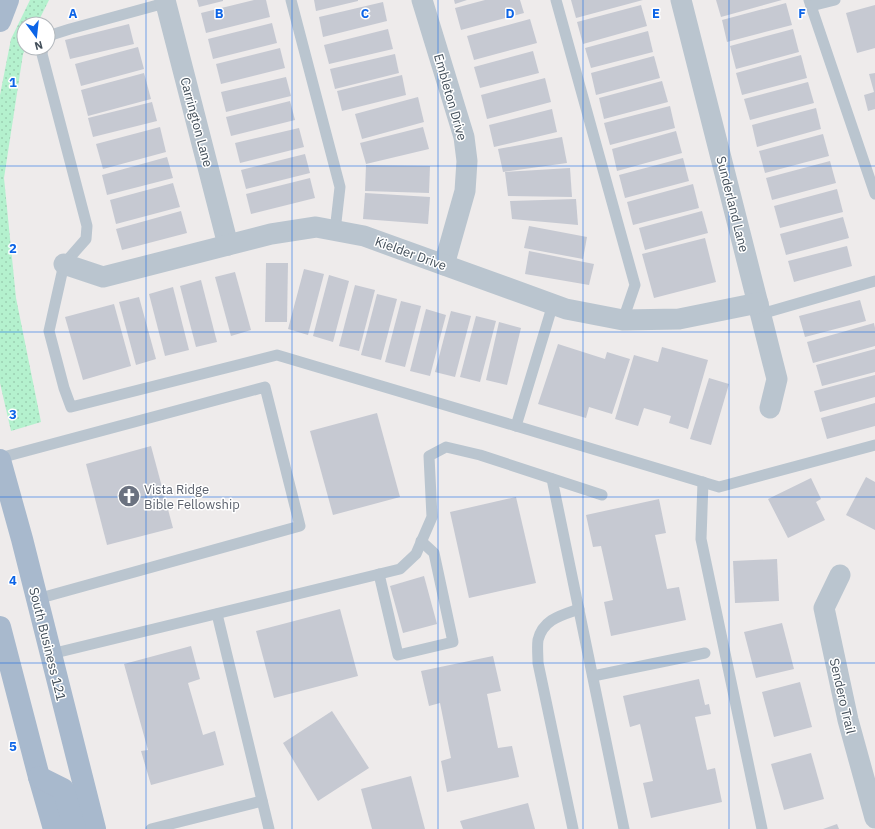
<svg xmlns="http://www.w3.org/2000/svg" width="875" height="829" viewBox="0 0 875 829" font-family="'IBM Plex Sans',sans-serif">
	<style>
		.grass { fill: url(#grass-dots) }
		.building { fill: #c6c9d2 }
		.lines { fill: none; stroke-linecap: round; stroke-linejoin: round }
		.service { stroke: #bac5cf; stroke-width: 11 }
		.minor { stroke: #bac5cf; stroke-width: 21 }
		.primary { stroke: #a8b9cd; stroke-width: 22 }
		.grid { fill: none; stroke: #0c64e7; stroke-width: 1; stroke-opacity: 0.55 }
		.labels { text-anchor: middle; stroke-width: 3; stroke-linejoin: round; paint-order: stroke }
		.street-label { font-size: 13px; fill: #424e59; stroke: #fff }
		.worship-label { font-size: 13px; fill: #5b616d; stroke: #fff; text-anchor: start }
		.grid-label { font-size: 13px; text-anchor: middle; font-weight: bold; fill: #0c64e7; stroke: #fff; stroke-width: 3; stroke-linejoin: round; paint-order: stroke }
	</style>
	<defs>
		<pattern id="grass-dots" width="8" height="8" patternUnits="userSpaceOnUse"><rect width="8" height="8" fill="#b4f1ce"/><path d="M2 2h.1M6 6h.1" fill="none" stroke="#9cd0b3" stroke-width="1.8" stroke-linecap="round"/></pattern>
	</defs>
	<rect width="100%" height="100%" fill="#eeebeb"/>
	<path class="grass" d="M30,0H49L37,24H24V48H26L23,54L4,178L16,298L41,422L11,431L0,383V95L11,39Z"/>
	<g class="building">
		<path d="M197,0H223V1L199,7Z"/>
		<path d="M254,0H266L270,17L206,33L201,13Z"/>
		<path d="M314,0H358V1L316,11Z"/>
		<path d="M454,0H467L455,4Z"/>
		<path d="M485,0H520L524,13L461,30L455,8Z"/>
		<path d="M571,0H643L576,18Z"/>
		<path d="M716,0H782L721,17Z"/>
		<path d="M383,2L387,21L323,37L319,17Z"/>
		<path d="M786,3L792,25L727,42L722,20Z"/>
		<path d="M641,5L647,26L583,44L577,22Z"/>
		<path d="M875,5V48L857,53L846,13Z"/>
		<path d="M530,19L537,43L474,60L467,36Z"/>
		<path d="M272,23L277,43L213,59L208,39Z"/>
		<path d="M129,24L134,44L70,59L65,40Z"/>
		<path d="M388,29L393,49L329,64L324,45Z"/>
		<path d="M793,29L799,52L736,69L730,46Z"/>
		<path d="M648,31L653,52L591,68L585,48Z"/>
		<path d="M138,47L144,69L81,86L75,64Z"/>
		<path d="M280,48L285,68L221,84L216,64Z"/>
		<path d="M533,51L539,73L480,88L474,67Z"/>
		<path d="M395,54L399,73L335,89L330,69Z"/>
		<path d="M801,55L807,78L742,95L736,73Z"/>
		<path d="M654,56L660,78L596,95L591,73Z"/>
		<path d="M144,73L151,99L88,116L81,90Z"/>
		<path d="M875,73V109L868,111L864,95L874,92L869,74Z"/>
		<path d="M402,75L406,95L342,111L337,91Z"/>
		<path d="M286,77L291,96L226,112L221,92Z"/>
		<path d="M545,78L551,102L487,119L481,95Z"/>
		<path d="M662,81L668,102L604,119L599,98Z"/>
		<path d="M808,82L814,103L750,120L744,99Z"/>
		<path d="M418,97L424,122L362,139L355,114Z"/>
		<path d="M290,101L295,120L231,136L226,117Z"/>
		<path d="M152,102L157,121L93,137L88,118Z"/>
		<path d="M670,106L675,128L610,145L604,123Z"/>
		<path d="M816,108L821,129L757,147L752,125Z"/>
		<path d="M552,109L557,132L494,147L489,125Z"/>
		<path d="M160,127L166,152L103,169L96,144Z"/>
		<path d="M423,127L429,149L366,164L360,143Z"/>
		<path d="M299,128L304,147L240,163L235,143Z"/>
		<path d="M676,131L682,153L617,171L612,149Z"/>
		<path d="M823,134L829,156L765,173L759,151Z"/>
		<path d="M562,137L567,163L503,172L498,149Z"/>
		<path d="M305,154L310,173L246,189L241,170Z"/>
		<path d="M167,157L173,178L107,195L102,175Z"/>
		<path d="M683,158L689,181L625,198L619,175Z"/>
		<path d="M830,161L836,183L772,200L766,178Z"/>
		<path d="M366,165L430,166L429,193L365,191Z"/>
		<path d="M570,168L572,197L508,196L505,172Z"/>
		<path d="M310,178L315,198L251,214L246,194Z"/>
		<path d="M173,183L180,207L116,224L110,200Z"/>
		<path d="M693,184L699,208L633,225L627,202Z"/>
		<path d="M837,189L843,212L780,228L774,206Z"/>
		<path d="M365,193L430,197L428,224L363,219Z"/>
		<path d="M576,199L578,225L512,219L510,201Z"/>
		<path d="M181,211L187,233L122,250L116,229Z"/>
		<path d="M702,211L708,233L645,250L639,228Z"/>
		<path d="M843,217L849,238L786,255L780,234Z"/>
		<path d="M529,226L587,237L583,259L524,248Z"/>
		<path d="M705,238L716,282L654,298L642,254Z"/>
		<path d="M847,246L852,266L794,282L788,261Z"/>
		<path d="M529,251L594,264L589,285L525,274Z"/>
		<path d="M266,263H288L287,322H265Z"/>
		<path d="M304,269L324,274L308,335L288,329Z"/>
		<path d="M235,272L251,330L231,336L215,277Z"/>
		<path d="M329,275L349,281L333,342L313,336Z"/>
		<path d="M201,280L217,342L196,347L180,286Z"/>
		<path d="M355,285L375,290L359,351L339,346Z"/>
		<path d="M173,287L189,350L165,356L149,294Z"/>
		<path d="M377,294L397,299L381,360L361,355Z"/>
		<path d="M139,297L156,359L136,365L119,302Z"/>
		<path d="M860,300L866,321L805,337L799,316Z"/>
		<path d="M401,301L421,306L405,367L385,362Z"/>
		<path d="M114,304L131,366L83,380L65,317Z"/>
		<path d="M426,309L446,315L430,376L410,371Z"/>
		<path d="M451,311L471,316L455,377L435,372Z"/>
		<path d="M476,316L496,321L480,382L460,377Z"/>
		<path d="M499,322L521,328L507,385L486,380Z"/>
		<path d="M874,323L875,328V346L813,363L807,342Z"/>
		<path d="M558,344L605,359L607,352L630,359L612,414L589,407L586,418L538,404Z"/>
		<path d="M662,347L708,360L688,429L669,423L671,416L644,408L638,426L615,419L634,355L658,362Z"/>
		<path d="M875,349V372L822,386L816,365Z"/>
		<path d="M875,375V397L820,412L814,391Z"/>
		<path d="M709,378L729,384L711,445L690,439Z"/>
		<path d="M875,403V426L827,439L821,418Z"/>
		<path d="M377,413L400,497L333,515L310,431Z"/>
		<path d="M151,446L173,528L107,545L86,464Z"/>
		<path d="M866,477L875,482V530L846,515Z"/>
		<path d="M811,478L821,499L816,502L825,520L788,538L768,499Z"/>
		<path d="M516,497L536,583L469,598L450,512Z"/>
		<path d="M659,499L666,533L655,535L667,589L679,587L686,620L611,636L604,602L613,600L601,546L593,547L586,515Z"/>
		<path d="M777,559L779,601L735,603L733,561Z"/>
		<path d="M424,576L437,624L403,633L390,586Z"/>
		<path d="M340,609L358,676L274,698L256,631Z"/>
		<path d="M782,623L794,669L756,678L744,632Z"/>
		<path d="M191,646L200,679L188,683L203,735L215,731L224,765L151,785L141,751L148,750L124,664Z"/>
		<path d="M493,656L501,691L487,694L498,748L512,746L519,777L447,792L441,761L451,758L440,703L429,706L421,671Z"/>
		<path d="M699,679L705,705L709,704L711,714L695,717L707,770L715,768L722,802L651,818L643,783L653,781L640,724L630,727L623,696Z"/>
		<path d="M800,682L812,727L774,737L762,692Z"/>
		<path d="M332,711L369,768L318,801L283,743Z"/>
		<path d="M811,753L824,799L784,810L771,764Z"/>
		<path d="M411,776L425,829H372L361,789Z"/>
		<path d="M528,803L535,829H463L460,821Z"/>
		<path d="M837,824L839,829H823Z"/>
	</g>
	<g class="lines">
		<g class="service">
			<path d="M291,0L340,187L335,231"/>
			<path d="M556,0L635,285L623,320"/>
			<path d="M809,0L875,194"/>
			<path d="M811,6L835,0"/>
			<path d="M48,36L70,29L165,3"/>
			<path d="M43,48L42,54L87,226L86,239L64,264L49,331L64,388L71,407L277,355L516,426"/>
			<path d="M553,304L516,426L719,487L875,445"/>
			<path d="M761,314L875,281"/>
			<path d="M0,458L265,387L300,526L37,599"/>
			<path d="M552,479L624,829"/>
			<path d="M703,482L701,539L762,829"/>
			<path d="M379,574L398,655L453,642L434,553L421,541"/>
			<path d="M217,614L269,829"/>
			<path d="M51,654L400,569L416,554L432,517L429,456L446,447L480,455L602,495"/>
			<path d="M593,676L705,653"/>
			<path d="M151,829L262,801"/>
			<path d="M573,829L538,663C538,656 537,647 538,640C543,619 562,615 579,609"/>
		</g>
		<g class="minor">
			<path d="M165,0L228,245"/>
			<path d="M422,0L464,137L467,161L465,191L444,265"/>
			<path d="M681,0L777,379L770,408"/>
			<path d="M64,264L103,277L271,234L316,227L364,236L566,309L623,320L679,319L758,303"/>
			<path d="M840,575L824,608L848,720L875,818"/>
		</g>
		<g class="primary">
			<path d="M0,21L8,0"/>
			<path d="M0,460L22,539L95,829"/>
			<path d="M0,627L39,777L54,829"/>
			<path d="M39,777L63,789L75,829"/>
		</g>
	</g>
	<path class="grid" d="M146,0V829M292,0V829M438,0V829M583,0V829M729,0V829M0,166H875M0,332H875M0,497H875M0,663H875"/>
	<defs>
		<g id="church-disc" transform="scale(1.15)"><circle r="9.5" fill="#6b7280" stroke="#fff"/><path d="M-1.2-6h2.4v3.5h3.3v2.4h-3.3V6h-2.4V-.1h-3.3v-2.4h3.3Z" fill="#fff"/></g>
	</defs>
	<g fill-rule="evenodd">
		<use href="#church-disc" x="129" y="496"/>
	</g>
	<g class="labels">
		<g class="street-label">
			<text transform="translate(451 97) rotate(74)" y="5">Embleton Drive</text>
			<text transform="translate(197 122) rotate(75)" y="5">Carrington Lane</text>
			<text transform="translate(733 204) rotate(76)" y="5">Sunderland Lane</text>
			<text transform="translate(411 253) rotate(20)" y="5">Kielder Drive</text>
			<text transform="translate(48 644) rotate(76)" y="5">South Business 121</text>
			<text transform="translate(843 696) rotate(77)" y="5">Sendero Trail</text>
		</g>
		<g class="worship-label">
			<text x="144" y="494">Vista Ridge<tspan x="144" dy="15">Bible Fellowship</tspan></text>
		</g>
	</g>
	<g class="grid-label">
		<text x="73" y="18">A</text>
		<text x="219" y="18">B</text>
		<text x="365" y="18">C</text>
		<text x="510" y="18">D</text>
		<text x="656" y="18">E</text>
		<text x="802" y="18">F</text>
		<text x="13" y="87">1</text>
		<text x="13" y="253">2</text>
		<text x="13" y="419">3</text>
		<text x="13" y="585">4</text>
		<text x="13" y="751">5</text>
	</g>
	<g transform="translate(36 36) rotate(165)"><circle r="19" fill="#ffffff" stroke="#b3b8bd"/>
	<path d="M0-3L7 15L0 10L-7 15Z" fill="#0c64e7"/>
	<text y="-6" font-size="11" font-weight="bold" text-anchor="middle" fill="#424e59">N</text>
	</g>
</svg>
